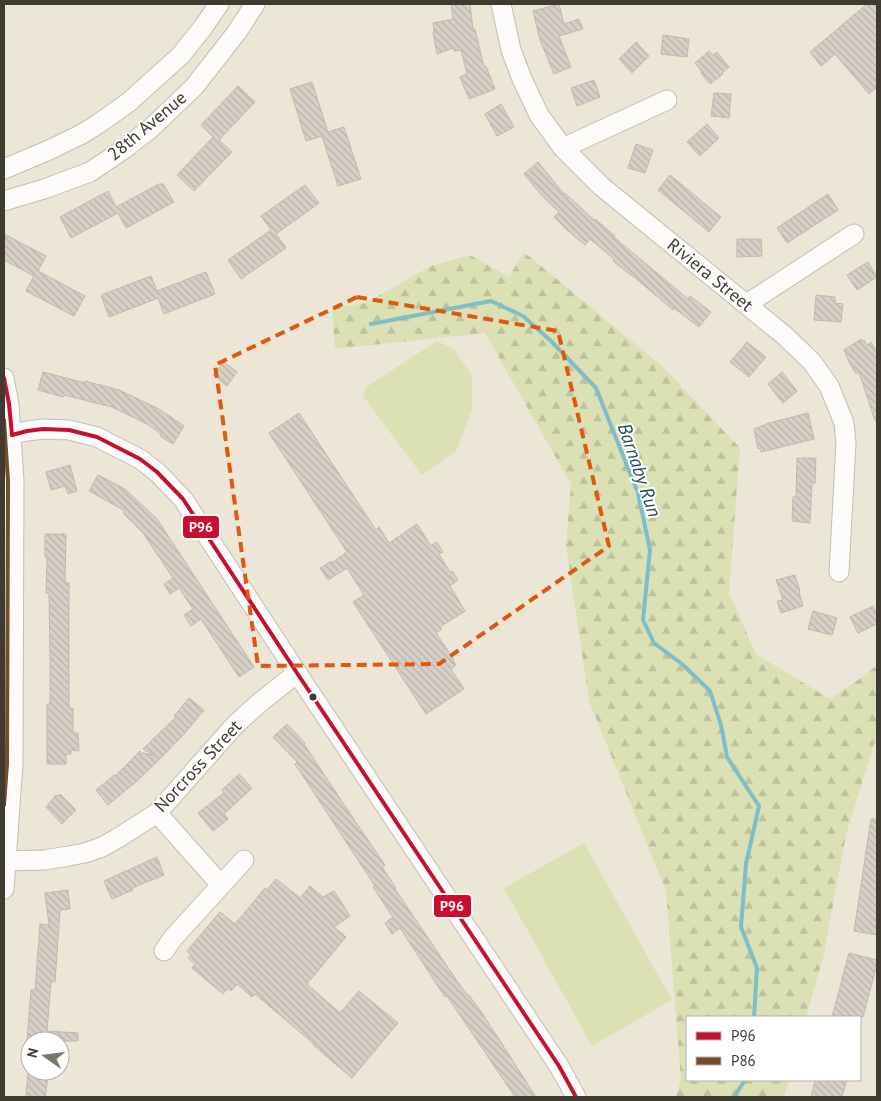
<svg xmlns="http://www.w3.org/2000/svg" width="881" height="1101" viewBox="0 0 881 1101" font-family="'PT Sans',sans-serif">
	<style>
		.green { fill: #dbe1b5 }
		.forest { fill: url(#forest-firs) }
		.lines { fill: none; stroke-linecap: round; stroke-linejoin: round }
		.stream { stroke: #81bdc7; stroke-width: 4 }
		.building { fill: url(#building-back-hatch); stroke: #c1b9b1 }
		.minor-casing { stroke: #c2beb2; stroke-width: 21 }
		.minor { stroke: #fcfbf9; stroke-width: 19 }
		.bus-1-casing { stroke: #fff; stroke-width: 8 }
		.bus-2-casing { stroke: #fff; stroke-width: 8 }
		.bus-1 { stroke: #c8102e; stroke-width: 4 }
		.bus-2 { stroke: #7a4b2a; stroke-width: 4 }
		.marked { fill: none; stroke: #e0580e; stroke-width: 4; stroke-dasharray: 10 6; stroke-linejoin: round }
		.bus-dot { fill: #3e3b30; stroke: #fff; stroke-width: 2 }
		.labels { text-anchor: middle; stroke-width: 4; stroke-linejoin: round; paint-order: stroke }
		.street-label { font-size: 18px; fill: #3e3b30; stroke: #fff }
		.water-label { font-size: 19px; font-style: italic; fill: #254d56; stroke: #fff }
		.line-badge { stroke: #fff; stroke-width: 2 }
		.badge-label { font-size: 14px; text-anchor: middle; font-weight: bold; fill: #fff }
	</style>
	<defs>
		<pattern id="forest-firs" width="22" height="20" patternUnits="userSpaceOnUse" patternTransform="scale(1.25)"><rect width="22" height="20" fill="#dbe1b5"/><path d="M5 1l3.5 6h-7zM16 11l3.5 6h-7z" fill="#bdc29c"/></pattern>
		<pattern id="building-back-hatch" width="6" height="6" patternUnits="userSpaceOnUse" patternTransform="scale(1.25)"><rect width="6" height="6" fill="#d8cfc7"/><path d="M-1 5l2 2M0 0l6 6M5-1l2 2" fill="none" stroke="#bab3ab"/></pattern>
	</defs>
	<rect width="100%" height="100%" fill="#ebe6d6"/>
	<g class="green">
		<path d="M437,341L454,349L472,376V410L456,451L422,475L363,396L365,388Z"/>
		<path d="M584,843L672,1000L592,1046L504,888Z"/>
	</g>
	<path class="forest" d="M524,252L663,367L740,448L729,593L756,654L830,699L865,675L877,665V742L874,744L846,835L823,958L806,1017H687V1080H789L784,1097H676L681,1079L666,891L589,701L566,545L571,484L485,333L335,349L332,308L366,303L431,266L470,255L509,277Z"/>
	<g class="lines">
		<g class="stream">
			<path d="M371,324L491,301L523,316L551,341L596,388L638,493L650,550L643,620L654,643L682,664L710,691L721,725L727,757L759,806L746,864L741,927L757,968L754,1017"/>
			<path d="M734,1097L745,1080"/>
		</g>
	</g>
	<g class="building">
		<path d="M451,4H470L473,29H475L484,67L486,66L495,89L469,99L460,77L467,74L461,50L454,51L453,48L437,54L433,32L434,31L433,23L453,19Z"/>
		<path d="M559,4L564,24L579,19L583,29L559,36L571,67L554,74L540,40L533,11Z"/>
		<path d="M867,4H877V87L869,94L835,54L821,66L810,52Z"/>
		<path d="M663,35L689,39L687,57L661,54Z"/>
		<path d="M636,42L649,56L632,73L619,59Z"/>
		<path d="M709,51L713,55L717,52L729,67L722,73L723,74L710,84L701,73L702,72L695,63Z"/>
		<path d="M594,80L600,97L577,106L571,88Z"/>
		<path d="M312,82L328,132L344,127L361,179L338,186L322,136L306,141L290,89Z"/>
		<path d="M238,86L255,102L219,140L232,152L194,191L177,175L213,137L201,125Z"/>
		<path d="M714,93L731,94L729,118L711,116Z"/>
		<path d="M501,104L514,127L497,136L485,114Z"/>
		<path d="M707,124L719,138L700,156L687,142Z"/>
		<path d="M636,144L653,150L645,173L628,168Z"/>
		<path d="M538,162L564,194L565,193L594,220L595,219L615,236L614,237L688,299L690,296L711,312L699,327L674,308L673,310L633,276H632L613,261L614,259L590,239L585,245L567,230L554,217L559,212L543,197L524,174Z"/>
		<path d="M670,175L721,217L709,232L658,190Z"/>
		<path d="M159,184H163L174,202L126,228L118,213L71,238L60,217L108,191L116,207Z"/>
		<path d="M305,185L319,203L276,234L286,248L241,279L228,260L271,230L261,216Z"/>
		<path d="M828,194L838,210L787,243L777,228Z"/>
		<path d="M4,234L46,256L38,271L85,296L74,316L26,291L34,276L4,260Z"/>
		<path d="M737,239H761L762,256L737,257Z"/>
		<path d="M868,262L877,277L857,290L847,275Z"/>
		<path d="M206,272L215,294L164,314L158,298L109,317L101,295L151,276L157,291Z"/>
		<path d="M816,295L835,297V303L843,304L841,322L814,320Z"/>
		<path d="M861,339L862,341L864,340L867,345L871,342L877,352V420L875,421L859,372L856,374L849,362L844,350Z"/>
		<path d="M747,342L766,357L749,377L730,362Z"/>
		<path d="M224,362L237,372L227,386L213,375Z"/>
		<path d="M43,372L85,383V381L119,390L159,409L184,426L173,444L160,436L161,434L147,424L112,407L64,395L63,397L38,390Z"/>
		<path d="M782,372L797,391L783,403L768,384Z"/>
		<path d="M299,413L376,530L379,527L389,543L417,524L431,546L437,542L443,552L439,554L450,572L452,571L458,580L450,586L465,611L440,627L442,629L436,633L454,660L453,661L456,665L451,669L464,689L426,714L353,602L364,595L347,568L328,580L320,568L330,562H333L347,552L269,433Z"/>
		<path d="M808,413L814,439L761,452L760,448L758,449L754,429L769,423Z"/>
		<path d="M797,458H816L815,483H812L810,523L792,521L793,497H796Z"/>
		<path d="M70,465L77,491L68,494L65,486L51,490L46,472Z"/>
		<path d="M98,475L125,489L157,519L254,667L239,677L201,619L191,626L184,615L193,609L179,588L170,594L164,584L173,578L143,533L123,513L125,511L89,491Z"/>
		<path d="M45,534H66L65,583H69V708H73V733H78L79,751L71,750V754H66V764H47V704H50V660L49,593H46L47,557H45Z"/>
		<path d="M795,575L800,591L799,592L803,606L781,613L777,601L783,600L776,580Z"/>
		<path d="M873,606L877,616V624L858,633L850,617Z"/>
		<path d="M813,611L837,618L832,635L808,629Z"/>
		<path d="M189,698L204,710L185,733L163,756L137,781L108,805L96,790L114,775L115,776L140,751L142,753L154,755L143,749L176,717L174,716Z"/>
		<path d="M287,724L305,743L304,744L351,815L385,865L382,867L396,888L395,889L457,981L468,996L469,995L484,1016L536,1097H515L447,996L445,997L400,928L392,934L385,923L393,917L392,916L373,887L375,886L295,764L297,762L273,737Z"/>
		<path d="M239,774L252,788L224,814L228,819L213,831L198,813L224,793L222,790Z"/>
		<path d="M60,794L76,810L62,824L46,807L56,795L57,796Z"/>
		<path d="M871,819H877V935L854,931Z"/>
		<path d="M157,857L164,875L132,888L133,890L112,899L104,881Z"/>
		<path d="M276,879L300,898L310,886L323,897L334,891L350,916L334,927L346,937L307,984L340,1013L359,991L398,1023L352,1078L313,1045L314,1044L255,994L252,997L237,984L231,991L228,988L223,994L192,968L195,964L188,958L191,955L187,951L220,912L235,924L265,888L267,890Z"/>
		<path d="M68,890L70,909L60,910L55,982H51L47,1031L78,1033V1041H27L31,990H35L40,924L49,925L45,893Z"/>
		<path d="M849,953L877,960V964L863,1017H832Z"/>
		<path d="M28,1071H49L45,1097H26Z"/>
		<path d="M815,1080H847L842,1097H811Z"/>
	</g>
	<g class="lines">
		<g class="minor-casing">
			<g id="minor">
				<path d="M501,4L511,50L522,79L539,115L563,148L601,186L785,336L812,362L829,386L844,423L846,443L839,572"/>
				<path d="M563,148L667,100"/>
				<path d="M4,169L49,150L82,134L98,124L129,102L181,55L204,26L219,4"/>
				<path d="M4,201L44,189L90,172L124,149L150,129L194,87L237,32L255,4"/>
				<path d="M747,304L854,234"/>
				<path d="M4,378L9,404L14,481L13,764L4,889"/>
				<path d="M4,436L27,431L43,429L69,430L97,437L140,459L157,472L183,499L297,673L559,1066L576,1097"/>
				<path d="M157,813L221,885"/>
				<path d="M4,861L44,860L69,856L85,853L102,847L118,838L157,813L235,725L258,704L297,673"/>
				<path d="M164,951L173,938L244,860"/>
			</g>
		</g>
		<use href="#minor" class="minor"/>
		<g class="bus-1-casing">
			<g id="bus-1">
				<path d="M4,378L9,404L12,435"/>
				<path d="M12,435L27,431L43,429L69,430L97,437L140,459L157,472L183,499L297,673L559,1066L576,1097"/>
			</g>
		</g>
		<g class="bus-2-casing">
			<path id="bus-2" d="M4,420L8,481L7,764L4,805"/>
		</g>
		<use href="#bus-1" class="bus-1"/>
		<use href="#bus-2" class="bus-2"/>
	</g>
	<path class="marked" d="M357,297L558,331L609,546L439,664L258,666L215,365Z"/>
	<circle class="bus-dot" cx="313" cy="697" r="4.5"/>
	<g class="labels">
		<g class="street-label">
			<text transform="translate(147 126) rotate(-40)" y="6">28th Avenue</text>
			<text transform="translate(710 275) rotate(39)" y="6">Riviera Street</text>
			<text transform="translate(198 766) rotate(-47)" y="6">Norcross Street</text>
		</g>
		<g class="water-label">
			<text transform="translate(640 470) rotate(71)" y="7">Barnaby Run</text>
		</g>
	</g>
	<g class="line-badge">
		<rect x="182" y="515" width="38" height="24" rx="5" fill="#c8102e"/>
		<rect x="433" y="894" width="39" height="24" rx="5" fill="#c8102e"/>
	</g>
	<g class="badge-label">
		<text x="201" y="532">P96</text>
		<text x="452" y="911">P96</text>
	</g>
	<rect width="881" height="1101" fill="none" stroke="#3e3b30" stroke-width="10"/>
	<rect x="686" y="1016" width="175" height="65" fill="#ffffff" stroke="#b2b1ac"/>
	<rect x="696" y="1032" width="25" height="8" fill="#c8102e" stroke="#b2b1ac"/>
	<text x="731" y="1041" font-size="15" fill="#3e3b30">P96</text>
	<rect x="696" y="1057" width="25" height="8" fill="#7a4b2a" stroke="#b2b1ac"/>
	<text x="731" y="1066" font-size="15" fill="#3e3b30">P86</text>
	<g transform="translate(45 1056) rotate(284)"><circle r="24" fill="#ffffff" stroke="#b2b1ac"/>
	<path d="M0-4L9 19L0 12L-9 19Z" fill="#7b776a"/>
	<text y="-8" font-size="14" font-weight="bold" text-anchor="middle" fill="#3e3b30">N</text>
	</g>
</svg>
